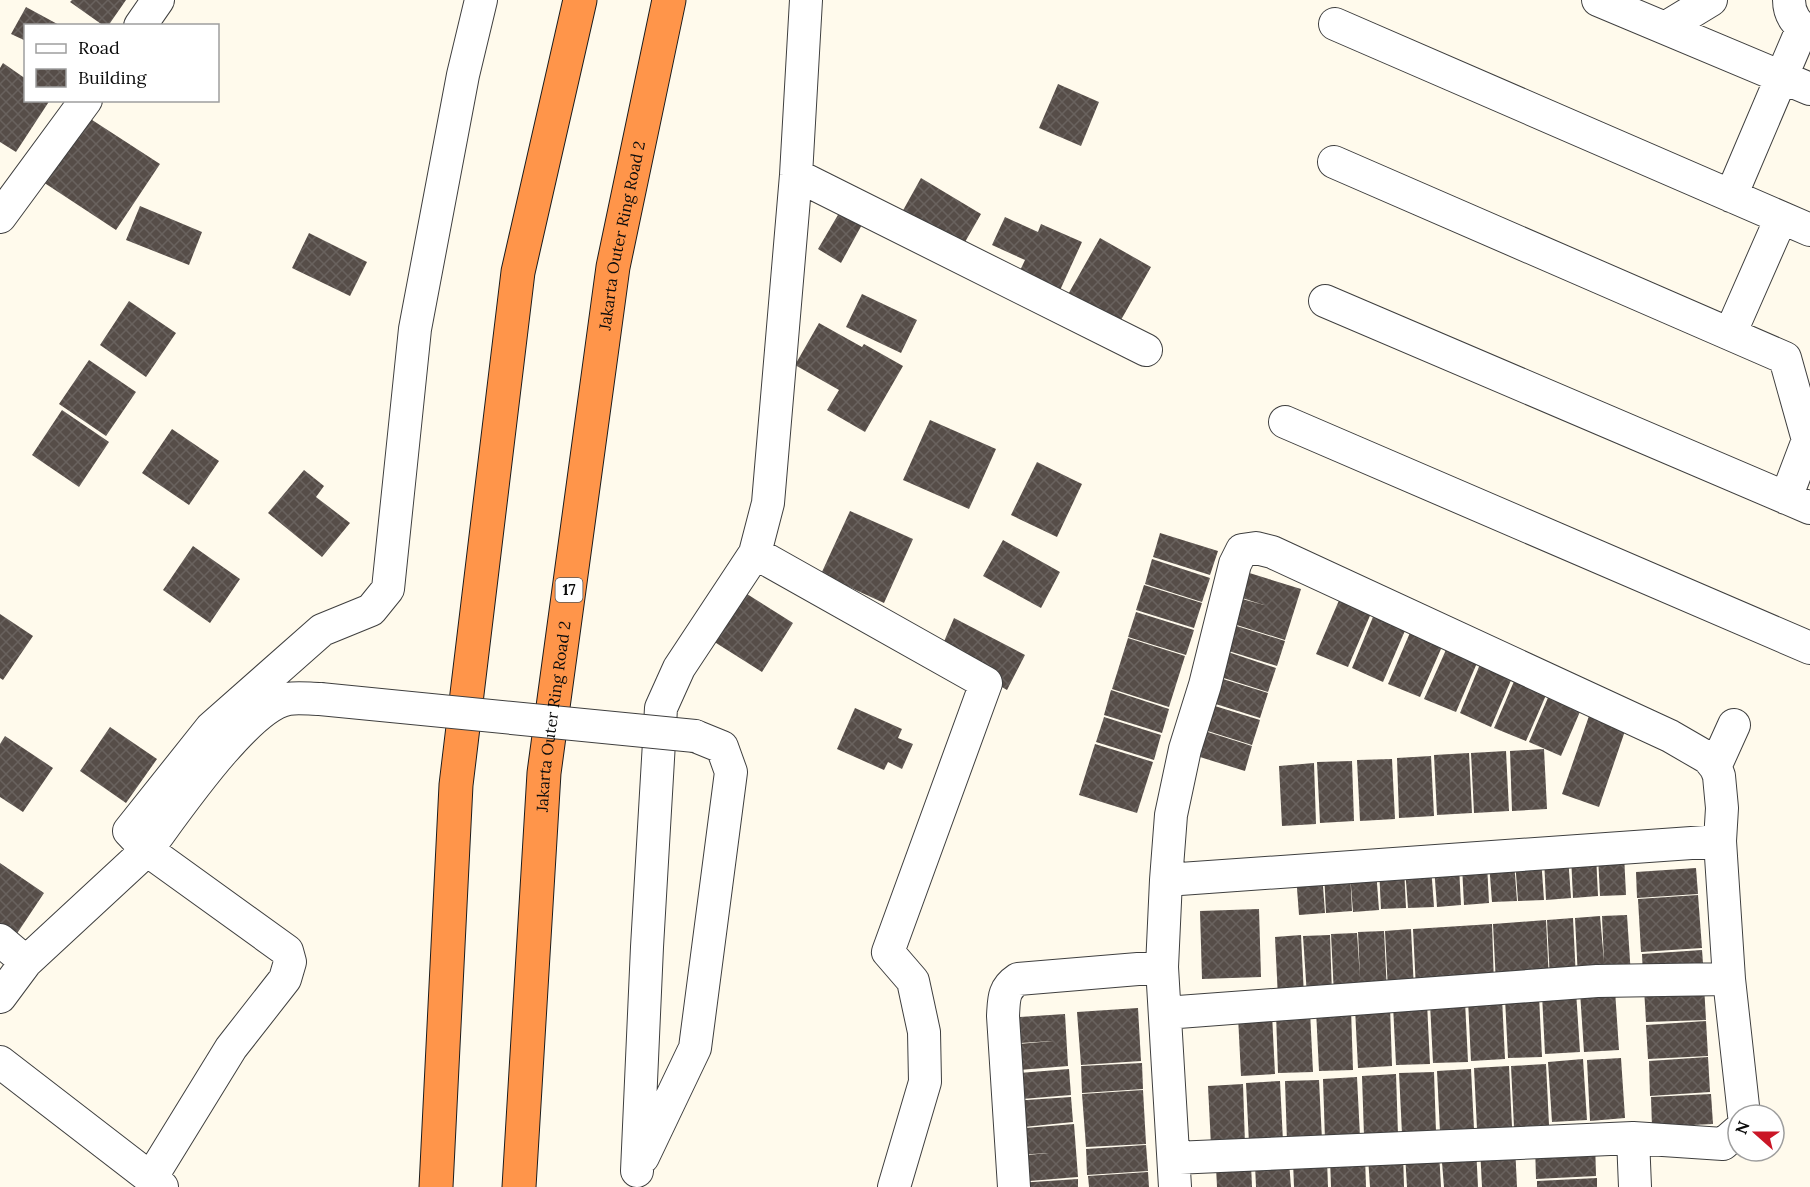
<svg xmlns="http://www.w3.org/2000/svg" width="1810" height="1187" viewBox="0 0 1810 1187" font-family="Lora,serif">
	<style>
		.building { fill: url(#building-cross-hatch) }
		.lines { fill: none; stroke-linecap: round; stroke-linejoin: round }
		.minor-casing { stroke: #3f3f3f; stroke-width: 34 }
		.motorway-casing { stroke: #1d1d1d; stroke-width: 35 }
		.minor { stroke: #fff; stroke-width: 32 }
		.motorway { stroke: #ff954a; stroke-width: 33 }
		.minor-bridge-casing { stroke: #3f3f3f; stroke-width: 34; stroke-linecap: butt }
		.minor-bridge { stroke: #fff; stroke-width: 32 }
		.labels { text-anchor: middle; stroke-width: 6; stroke-linejoin: round; paint-order: stroke }
		.shield { fill: #fff; stroke: #555; stroke-width: 1.5 }
		.shield-label { font-size: 15px; font-weight: bold; fill: #0c0c0c }
		.street-label { font-size: 16px; fill: #0c0c0c; stroke: #fff }
	</style>
	<defs>
		<pattern id="building-cross-hatch" width="8" height="8" patternUnits="userSpaceOnUse" patternTransform="scale(1.5)"><rect width="8" height="8" fill="#564d48"/><path d="M0 0l8 8M0 8l8-8" fill="none" stroke="#69625e"/></pattern>
	</defs>
	<rect width="100%" height="100%" fill="#fffaec"/>
	<path class="building" d="M72,0H126L108,26H104L70,2Z
		M26,7L61,26H26V41L11,34Z
		M3,63L26,79V100H50L16,152L0,142V68Z
		M1058,84L1099,102L1081,146L1039,128Z
		M86,116L160,164L116,230L43,182Z
		M921,178L981,214L961,249L901,214Z
		M140,206L202,232L189,265L126,240Z
		M842,208L864,221L841,263L818,249Z
		M1005,217L1038,232L1041,224L1082,242L1056,299L1015,281L1025,260L992,245Z
		M309,233L367,262L350,296L292,268Z
		M1100,238L1151,267L1117,327L1066,298Z
		M862,294L917,320L901,353L846,327Z
		M129,301L176,333L146,377L100,345Z
		M819,323L862,347L864,344L903,366L865,432L827,410L839,390L795,365Z
		M89,360L136,392L106,436L59,404Z
		M62,410L109,442L79,487L32,455Z
		M930,420L996,449L969,509L903,480Z
		M172,429L219,461L189,505L142,473Z
		M1037,462L1082,484L1057,537L1011,515Z
		M304,470L324,486L316,497L350,523L322,557L268,513Z
		M850,511L913,539L884,603L821,574Z
		M1160,533L1218,551L1210,575L1153,557Z
		M1003,540L1060,572L1041,608L983,576Z
		M193,546L240,579L210,623L163,590Z
		M1152,559L1210,578L1202,602L1145,584Z
		M1243,571L1301,589L1285,640L1227,622L1235,597L1264,605L1236,596Z
		M1144,585L1202,603L1194,628L1136,610Z
		M736,587L793,623L762,672L705,636Z
		M1340,598L1372,611L1348,667L1316,654Z
		M1136,612L1194,630L1186,655L1128,637Z
		M1375,612L1407,626L1383,682L1352,668Z
		M0,614L33,636L3,680L0,678Z
		M954,618L1025,655L1007,690L940,651Z
		M1227,623L1285,641L1277,666L1219,648Z
		M1412,628L1444,642L1420,697L1388,684Z
		M1128,638L1185,656L1169,707L1112,689Z
		M1449,643L1480,656L1456,712L1424,699Z
		M1219,649L1276,668L1268,692L1211,674Z
		M1483,657L1515,671L1491,727L1460,713Z
		M1518,672L1550,686L1526,741L1494,728Z
		M1210,675L1268,693L1260,718L1203,700Z
		M1553,686L1585,700L1561,756L1529,742Z
		M1111,690L1169,709L1162,733L1104,715Z
		M1202,702L1260,720L1252,745L1195,727Z
		M855,708L902,729L898,738L913,744L902,769L888,762L884,770L837,749Z
		M1589,716L1626,728L1599,807L1562,794Z
		M1104,717L1161,735L1154,760L1096,742Z
		M110,727L157,759L126,803L80,771Z
		M1195,728L1252,746L1245,771L1187,753Z
		M5,736L53,768L23,812L0,797V744Z
		M1095,744L1153,762L1137,813L1079,795Z
		M1544,749L1547,809L1512,811L1510,751Z
		M1506,751L1509,811L1474,813L1471,753Z
		M1469,753L1472,813L1437,815L1434,755Z
		M1431,756L1434,816L1399,818L1397,758Z
		M1392,759L1395,819L1360,821L1357,760Z
		M1352,761L1354,821L1320,823L1317,762Z
		M1314,763L1316,824L1282,826L1279,766Z
		M1624,854L1626,895L1600,896L1598,855Z
		M1596,855L1598,896L1573,898L1571,856Z
		M1568,857L1571,898L1546,900L1544,859Z
		M1541,858L1544,900L1518,901L1515,860Z
		M1514,861L1517,901L1492,902L1489,863Z
		M0,863L44,893L14,938L0,928Z
		M1487,864L1489,903L1464,905L1462,866Z
		M1431,866L1434,907L1408,908L1405,868Z
		M1459,866L1461,905L1437,907L1434,867Z
		M1404,868L1406,908L1381,909L1379,869Z
		M1696,868L1698,894L1637,898L1636,872Z
		M1376,870L1379,910L1353,912L1350,872Z
		M1350,871L1352,911L1326,913L1324,872Z
		M1322,873L1325,913L1299,915L1296,875Z
		M1698,895L1702,948L1641,952L1638,899Z
		M1259,909L1261,977L1202,979L1200,911Z
		M1627,915L1631,976L1578,978L1575,918L1600,916L1604,962L1602,916Z
		M1573,918L1576,979L1550,980L1547,920Z
		M1546,920L1549,981L1496,984L1493,924Z
		M1492,924L1494,985L1416,989L1413,929Z
		M1411,929L1414,990L1388,991L1385,931Z
		M1384,931L1387,992L1334,995L1331,934L1357,933L1360,978L1358,932Z
		M1301,935L1304,996L1278,998L1275,937Z
		M1330,935L1332,995L1307,996L1303,936Z
		M1702,950L1704,976L1643,979L1642,954Z
		M1704,985L1706,1020L1646,1022L1644,988Z
		M1615,990L1619,1050L1584,1052L1580,992Z
		M1576,991L1580,1052L1545,1054L1542,994Z
		M1539,996L1542,1057L1508,1058L1505,998Z
		M1502,998L1505,1059L1471,1061L1468,1000Z
		M1465,1001L1468,1062L1433,1063L1430,1003Z
		M1427,1003L1430,1064L1396,1065L1393,1005Z
		M1390,1006L1392,1066L1358,1068L1355,1008Z
		M1138,1008L1141,1061L1081,1065L1077,1012Z
		M1351,1009L1353,1070L1319,1071L1316,1010Z
		M1310,1011L1313,1072L1278,1073L1276,1013Z
		M1065,1014L1068,1066L1008,1071L1006,1045L1053,1041L1006,1044L1004,1018Z
		M1272,1014L1275,1074L1241,1076L1238,1016Z
		M1706,1021L1708,1056L1648,1059L1646,1025Z
		M1708,1057L1710,1092L1650,1096L1649,1061Z
		M1621,1058L1625,1118L1590,1121L1587,1060Z
		M1583,1059L1587,1120L1552,1122L1548,1062Z
		M1142,1063L1143,1089L1082,1093L1081,1066Z
		M1546,1064L1549,1125L1514,1127L1511,1066Z
		M1509,1066L1512,1127L1477,1129L1474,1068Z
		M1069,1069L1071,1095L1011,1100L1008,1074Z
		M1471,1069L1474,1129L1440,1132L1437,1071Z
		M1434,1072L1436,1132L1402,1134L1399,1073Z
		M1396,1074L1398,1135L1364,1136L1362,1076Z
		M1357,1077L1360,1137L1325,1140L1323,1079Z
		M1319,1080L1322,1140L1287,1142L1285,1081Z
		M1280,1081L1283,1142L1249,1143L1246,1083Z
		M1243,1084L1245,1144L1211,1146L1208,1086Z
		M1143,1090L1146,1144L1086,1147L1082,1094Z
		M1711,1094L1713,1124L1652,1127L1651,1097Z
		M1071,1097L1073,1122L1013,1128L1011,1101Z
		M1074,1124L1078,1177L1017,1182L1016,1156L1049,1153L1016,1155L1014,1129Z
		M1595,1141L1596,1176L1536,1179L1535,1145Z
		M1146,1145L1148,1171L1087,1175L1086,1149Z
		M1515,1146L1517,1187H1482L1480,1148Z
		M1476,1147L1478,1187H1444L1441,1150Z
		M1439,1152L1441,1187H1407L1405,1154Z
		M1403,1154L1404,1187H1370L1368,1157Z
		M1365,1157L1366,1187H1331L1330,1159Z
		M1327,1160L1328,1187H1294L1293,1161Z
		M1289,1162L1291,1187H1256L1255,1164Z
		M1251,1165L1252,1187H1217L1216,1167Z
		M1148,1172L1149,1187H1089L1088,1176Z
		M1597,1178V1187H1537V1181Z
		M1078,1179V1187H1018V1183Z"/>
	<g class="lines">
		<defs>
			<path id="minor" d="M1598,0L1810,89
				M1789,0C1789,14 1797,27 1810,31
				M1335,24L1810,230
				M140,26L158,0
				M1665,28L1711,0
				M1334,162L1785,358L1808,440L1786,498
				M796,175L1146,350
				M1731,196L1802,29
				M0,217L86,100
				M1325,301L1810,508
				M1730,334L1781,218
				M1285,422L1810,648
				M755,553L986,683L888,952L913,981L924,1032L925,1082L894,1187
				M1715,767L1734,725
				M1166,880L1171,815L1185,749L1205,685L1235,564L1242,550L1256,548L1272,552L1670,736L1708,758L1716,768L1719,776L1722,808L1720,841L1729,979L1744,1115
				M0,940L26,962
				M0,997L26,962L147,850L129,831L211,728L322,630L371,610L388,589L415,329L463,75L481,0
				M1165,1013L1597,981L1729,979
				M0,1062L162,1187
				M1633,1138L1635,1187
				M643,1157L695,1048L731,772L722,747L695,736
				M1174,1158L1633,1138L1723,1144L1738,1131
				M637,1171L647,947L661,708L679,668L755,553L768,503L796,175L806,0
				M151,1178L231,1048L285,979L290,962L287,951L147,850C174,814 246,707 288,699C298,697 310,699 320,699
				M1014,1187L1003,1016C1004,999 1003,989 1018,979L1162,967
				M1175,1187L1162,967L1166,880L1720,841"/>
			<g id="motorway">
				<path d="M436,1187L456,785L518,272L580,0"/>
				<path id="s1" d="M519,1187L544,773L613,267L669,0"/>
			</g>
		</defs>
		<use href="#minor" class="minor-casing"/>
		<use href="#motorway" class="motorway-casing"/>
		<use href="#minor" class="minor"/>
		<use href="#motorway" class="motorway"/>
		<defs>
			<path id="minor-bridge" d="M320,699L695,736"/>
		</defs>
		<use href="#minor-bridge" class="minor-bridge-casing"/>
		<use href="#minor-bridge" class="minor-bridge"/>
	</g>
	<g class="labels">
		<rect class="shield" x="555.5" y="578" width="27" height="24" rx="4.5"/>
		<g class="shield-label">
			<text x="569" y="595">17</text>
		</g>
		<g class="street-label">
			<text dy="6" stroke="none"><textPath href="#s1" startOffset="958">Jakarta Outer Ring Road 2</textPath></text>
			<text dy="6" stroke="none"><textPath href="#s1" startOffset="472">Jakarta Outer Ring Road 2</textPath></text>
		</g>
	</g>
	<rect x="24" y="24" width="195" height="78" fill="#ffffff" stroke="#9e9e9e" stroke-width="1.5"/>
	<rect x="36" y="44" width="30" height="9" fill="#ffffff" stroke="#9e9e9e" stroke-width="1.5"/>
	<text x="78" y="54" font-size="18" fill="#0c0c0c">Road</text>
	<rect x="36" y="69" width="30" height="18" fill="url(#building-cross-hatch)" stroke="#9e9e9e" stroke-width="1.5"/>
	<text x="78" y="84" font-size="18" fill="#0c0c0c">Building</text>
	<g transform="translate(1756 1133) rotate(291)"><circle r="28" fill="#ffffff" stroke="#9e9e9e" stroke-width="1.5"/>
	<path d="M0-4.5L10 22L0 15L-10 22Z" fill="#ca1626"/>
	<text y="-9" font-size="16" font-weight="bold" text-anchor="middle" fill="#0c0c0c">N</text>
	</g>
</svg>
